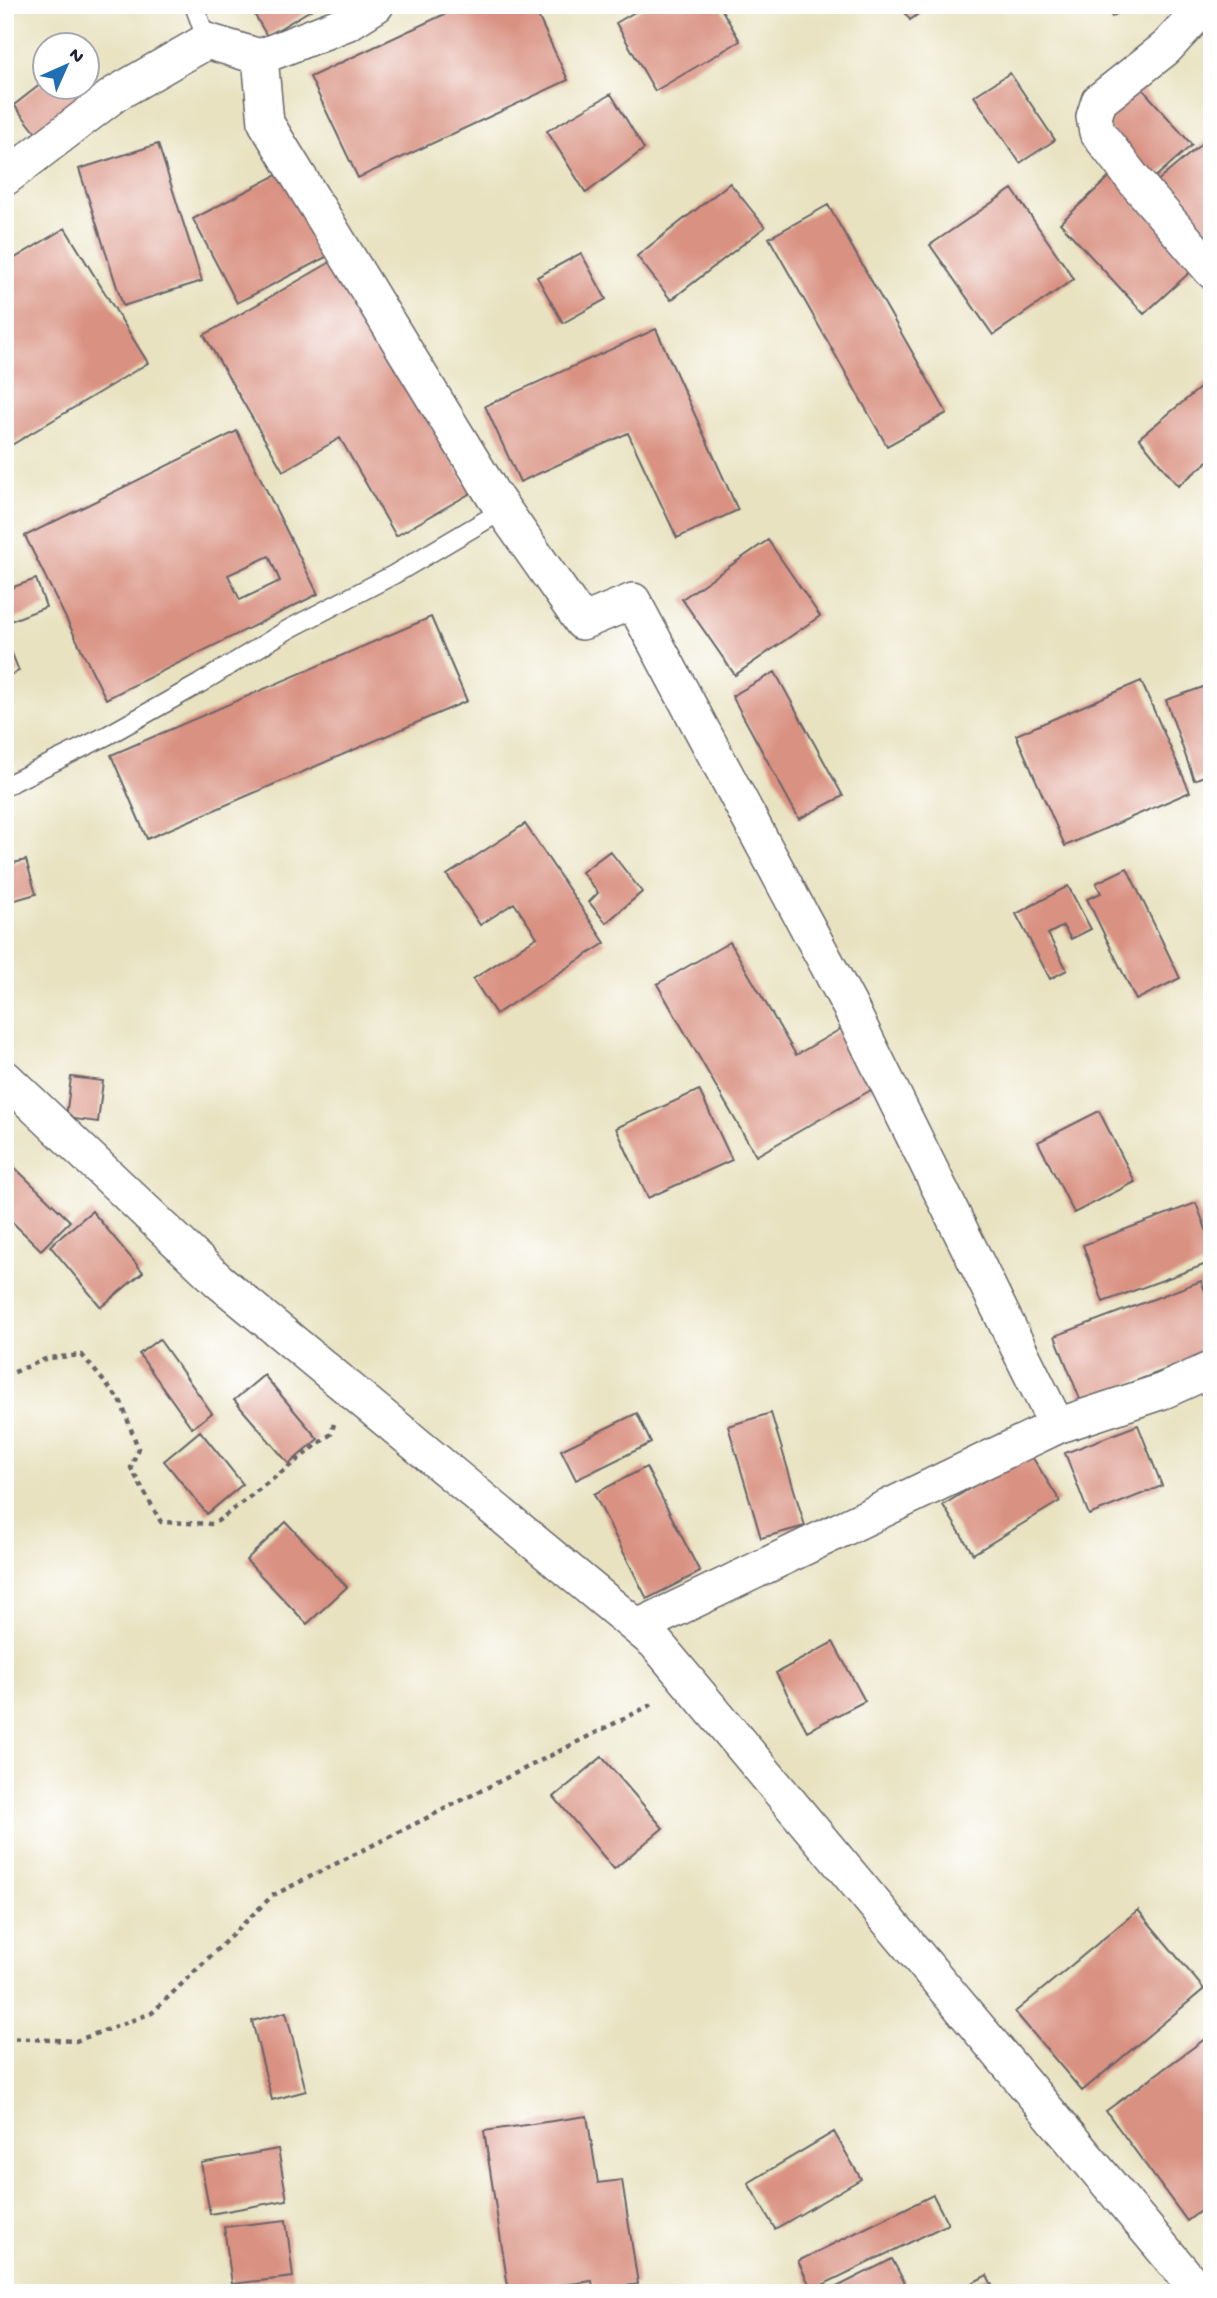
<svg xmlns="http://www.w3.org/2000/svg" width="1217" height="2298" viewBox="0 0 1217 2298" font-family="'Gochi Hand',sans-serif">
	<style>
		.building { fill: #d99181; fill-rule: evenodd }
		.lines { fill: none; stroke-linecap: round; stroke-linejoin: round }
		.lane-casing { stroke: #67656a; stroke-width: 21 }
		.street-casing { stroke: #67656a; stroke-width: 38 }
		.path { stroke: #67656a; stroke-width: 4.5; stroke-dasharray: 5 5; stroke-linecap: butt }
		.lane { stroke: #fff; stroke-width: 18 }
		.street { stroke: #fff; stroke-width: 35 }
	</style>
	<rect width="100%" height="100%" fill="#fff"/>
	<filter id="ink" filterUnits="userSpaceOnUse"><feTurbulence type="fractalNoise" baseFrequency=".0143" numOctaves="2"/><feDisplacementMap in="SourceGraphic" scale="14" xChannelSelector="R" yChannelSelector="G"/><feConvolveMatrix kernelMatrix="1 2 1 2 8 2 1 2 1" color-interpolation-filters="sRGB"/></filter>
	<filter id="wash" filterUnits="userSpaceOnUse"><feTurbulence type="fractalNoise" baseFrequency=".00686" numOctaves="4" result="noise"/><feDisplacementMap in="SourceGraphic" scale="28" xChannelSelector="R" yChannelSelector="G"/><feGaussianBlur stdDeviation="1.57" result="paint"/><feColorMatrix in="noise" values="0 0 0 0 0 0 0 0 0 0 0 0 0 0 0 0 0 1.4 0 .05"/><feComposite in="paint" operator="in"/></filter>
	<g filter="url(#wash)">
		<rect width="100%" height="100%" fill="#e8e2c0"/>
		<g id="blocks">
			<path class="building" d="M249,5H319L267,36Z
				M464,5H533L568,80L358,178L310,77Z
				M647,5H719L740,41L655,91L616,23Z
				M900,5H931L910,20Z
				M1104,5H1131L1112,17Z
				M1010,73L1055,140L1020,163L974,96Z
				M46,80V88H89L91,90L36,133L14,105Z
				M1139,85L1192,145L1153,179L1101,119Z
				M611,94L644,149L586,193L547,131Z
				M1212,135V249L1155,183Z
				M158,144L202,281L123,306L79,169Z
				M286,170L330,255L237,303L193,219Z
				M1116,171L1200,263L1144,314L1060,223Z
				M730,183L765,227L671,300L637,256Z
				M1012,189L1074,279L993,335L930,245Z
				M828,205L947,413L887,446L769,238Z
				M65,228L148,363L5,449V264Z
				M581,253L606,299L563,323L537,277Z
				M336,259L471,493L396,536L340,438L283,471L204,335Z
				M656,329L738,510L677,538L628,433L520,482L485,406Z
				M1212,378V458L1178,486L1139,438Z
				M237,431L318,594L106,699L25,536ZM269,556L280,581L240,600L228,575Z
				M768,540L820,616L735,675L682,599Z
				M36,579L46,607L5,623V590Z
				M431,617L467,701L147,839L111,755Z
				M5,636L19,671L5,677Z
				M775,672L843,796L799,819L732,696Z
				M1141,681L1190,792L1065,846L1016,735Z
				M1212,684V773L1194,780L1166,700Z
				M525,824L605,943L496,1014L473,979L537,937L514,903L480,925L447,875Z
				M610,851L642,892L606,923L589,902L598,893L582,872Z
				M26,860L36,894L5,903V865Z
				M1127,868L1180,978L1136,1000L1087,899L1101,893L1096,883Z
				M1068,886L1091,929L1071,939L1063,926L1048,934L1067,970L1050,979L1016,914Z
				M730,942L796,1055L844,1027L878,1086L756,1156L657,984Z
				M71,1077L103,1081L98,1122L66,1118Z
				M699,1090L732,1160L648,1198L616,1128Z
				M1099,1111L1135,1182L1074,1213L1038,1142Z
				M8,1161L70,1221L41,1250L5,1215V1164Z
				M1196,1203L1212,1245V1262L1103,1302L1083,1245Z
				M92,1211L143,1272L101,1307L50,1246Z
				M1201,1281L1212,1308V1352L1081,1402L1055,1336Z
				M159,1339L212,1413L192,1428L139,1354Z
				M264,1375L318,1439L289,1464L234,1400Z
				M637,1413L651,1443L576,1480L561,1450Z
				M771,1413L805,1526L761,1538L728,1426Z
				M1138,1425L1162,1486L1089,1515L1065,1453Z
				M200,1431L243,1484L207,1514L164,1461Z
				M1029,1452L1060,1501L973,1554L943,1505Z
				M646,1467L700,1572L647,1599L594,1494Z
				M286,1522L347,1587L307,1624L246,1560Z
				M833,1642L865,1701L807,1731L776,1673Z
				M602,1757L663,1828L614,1869L554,1797Z
				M1138,1910L1204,1989L1082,2091L1015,2012Z
				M286,2012L306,2091L272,2100L252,2021Z
				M1205,2039L1212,2048V2202L1187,2221L1106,2111Z
				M587,2116L598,2183L622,2180L638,2284L594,2291L592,2281L509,2293L484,2131Z
				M834,2132L861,2179L775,2229L748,2183Z
				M278,2149L287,2200L210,2214L201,2163Z
				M933,2195L948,2224L812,2290L798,2261Z
				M286,2220L293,2277L232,2284L224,2227Z
				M892,2259L910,2293H825Z
				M987,2275L996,2293H953Z"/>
		</g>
	</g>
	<g filter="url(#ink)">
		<use href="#blocks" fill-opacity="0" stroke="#67656a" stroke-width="2"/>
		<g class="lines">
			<defs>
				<path id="lane" d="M194,5L207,41
					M5,786L108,735L199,684L289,629L393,575L503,510"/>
				<path id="street" d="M376,5L349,22L260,57L266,123L493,495L582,622L633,601L849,1005L1057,1426L638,1627
					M1201,10L1166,48L1099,101L1094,117L1097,132L1134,180L1212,271
					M5,178L115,94L207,41L260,57
					M5,1078L219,1281L655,1642L1200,2293
					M1057,1426L1163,1391L1212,1369"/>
			</defs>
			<use href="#lane" class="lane-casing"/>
			<use href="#street" class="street-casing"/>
			<path class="path" d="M5,1376L48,1358L82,1355L121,1402L138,1448L131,1468L161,1522L214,1524L331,1434L334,1424
				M5,2038L76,2041L152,2013L272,1896L655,1703"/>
			<use href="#lane" class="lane"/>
			<use href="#street" class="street"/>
		</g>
	</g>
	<rect width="1217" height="2298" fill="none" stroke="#fff" stroke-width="28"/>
	<g transform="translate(66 66) rotate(45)"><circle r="33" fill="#ffffff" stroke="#a7a7b1" stroke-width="2"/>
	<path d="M0-5L12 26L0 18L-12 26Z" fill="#1f6fb2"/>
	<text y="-10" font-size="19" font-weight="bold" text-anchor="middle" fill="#22223b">N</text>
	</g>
</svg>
